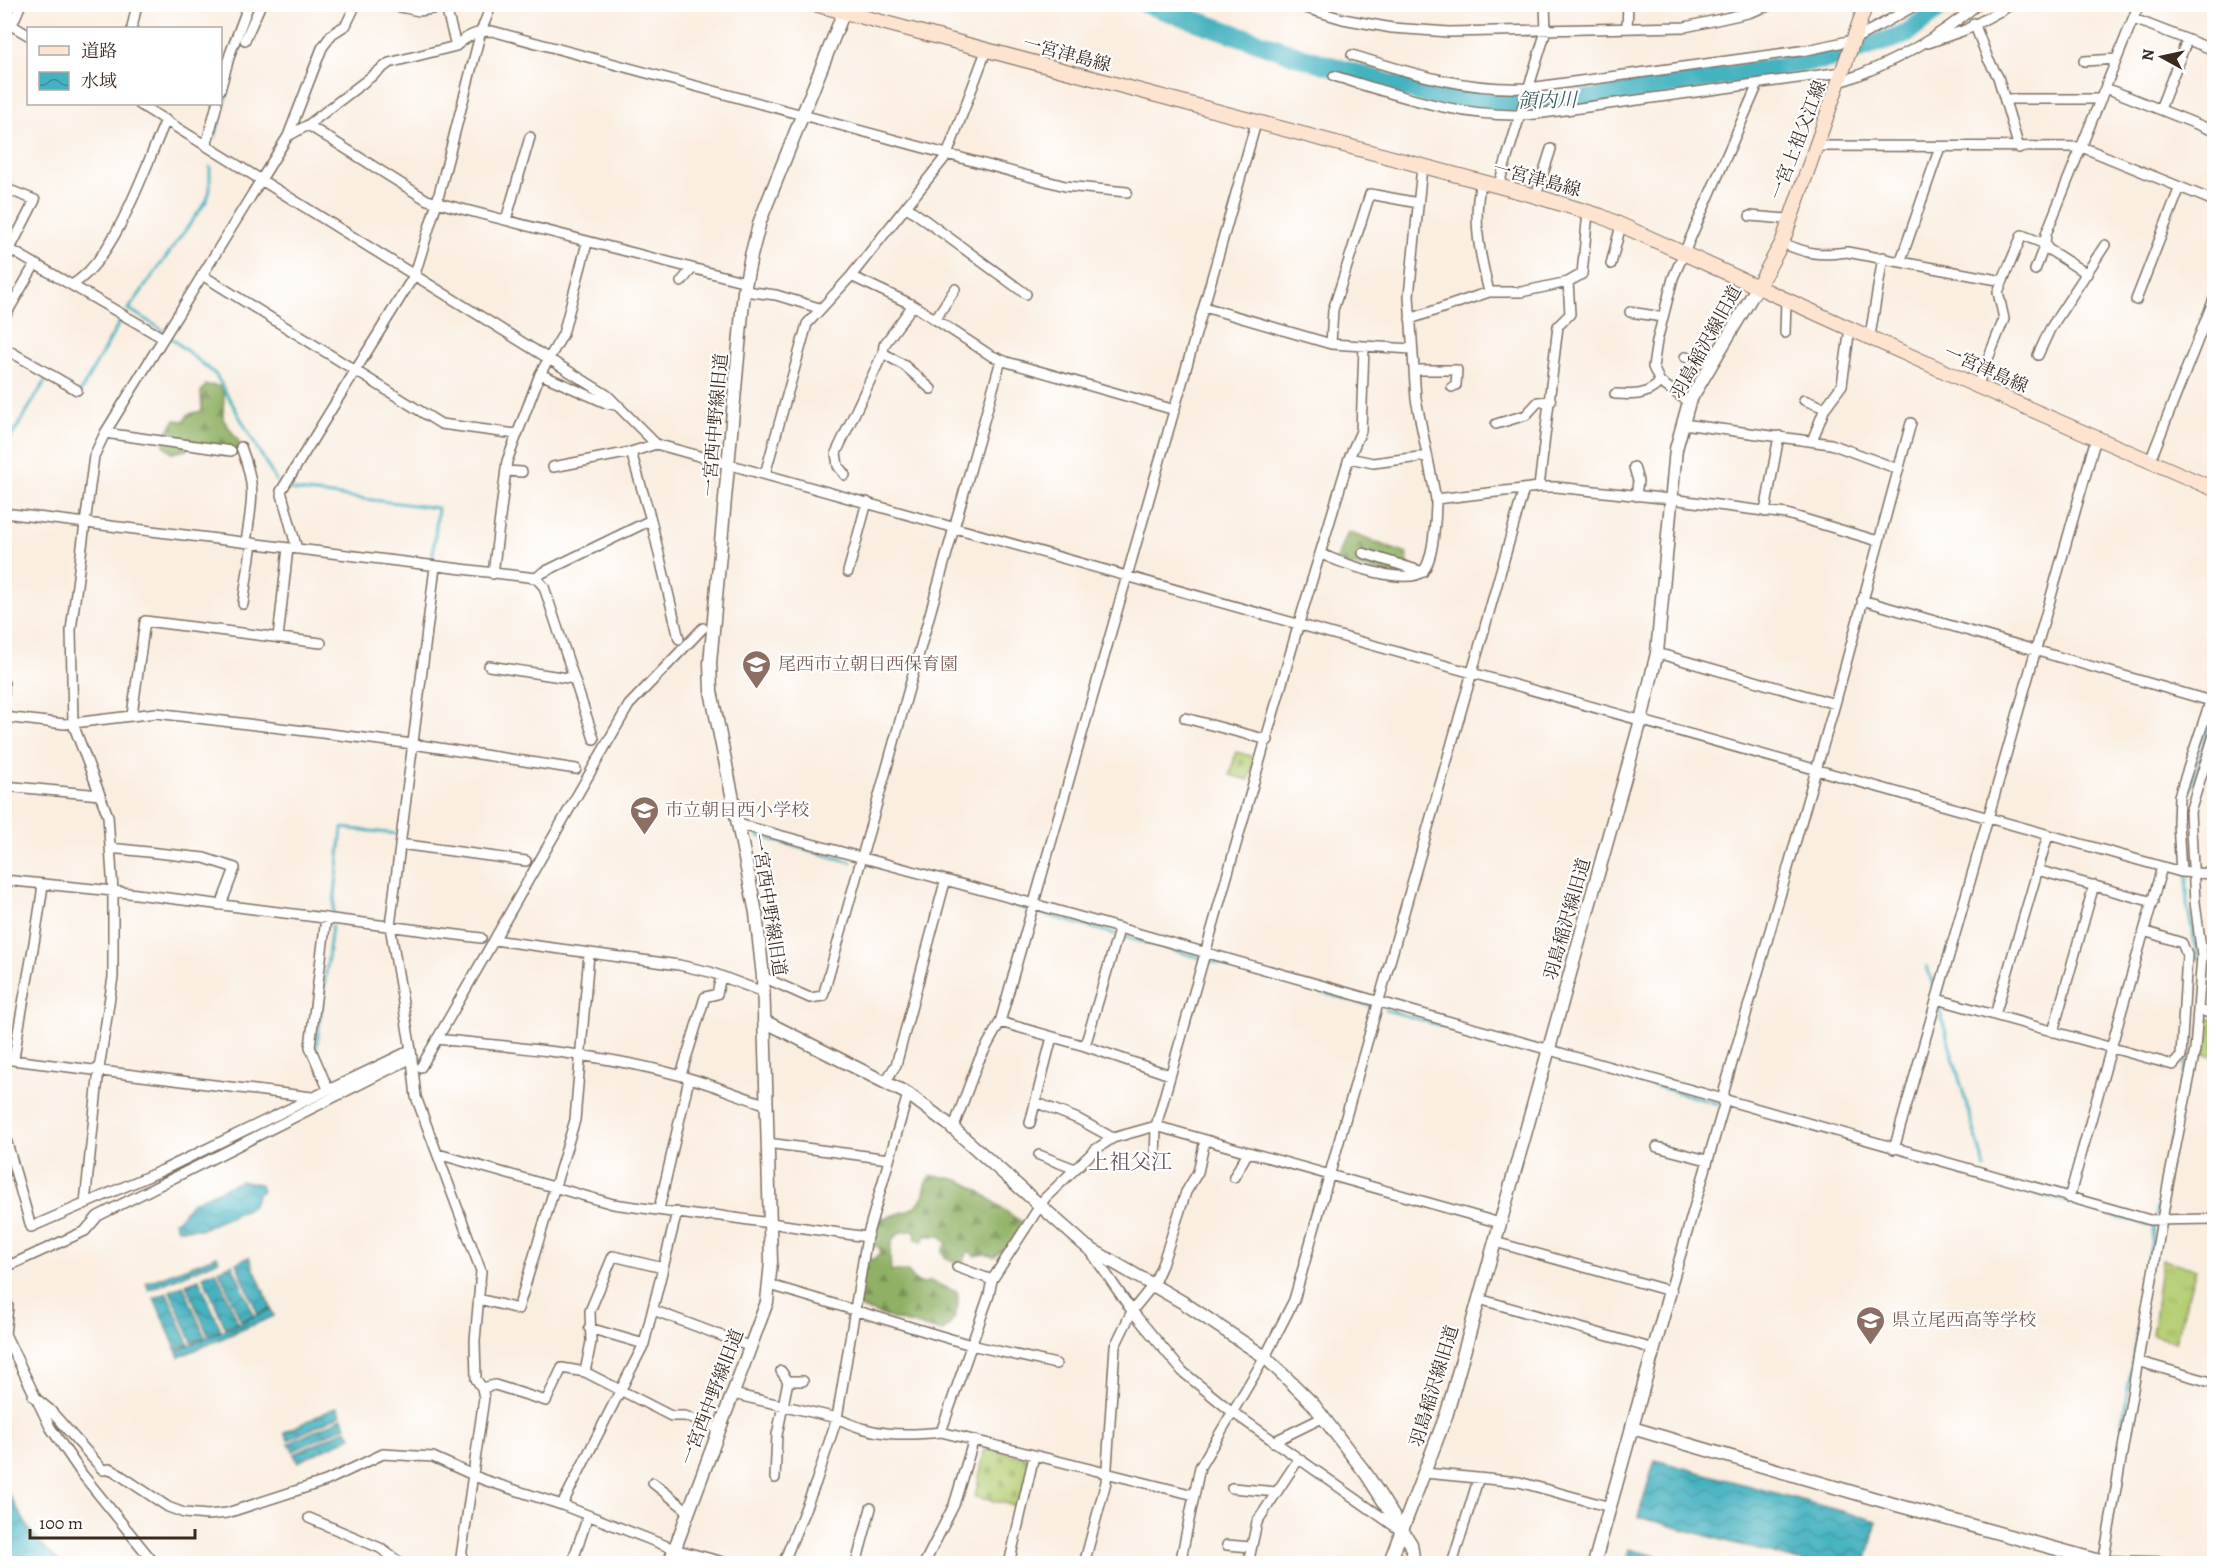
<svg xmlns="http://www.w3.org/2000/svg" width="2219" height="1568" viewBox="0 0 2219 1568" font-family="Alegreya,'Noto Serif JP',serif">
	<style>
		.grass { fill: url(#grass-tufts); stroke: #787c48; stroke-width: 1.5 }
		.forest { fill: url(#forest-firs); stroke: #666e42; stroke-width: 1.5 }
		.cemetery { fill: url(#cemetery-stones); stroke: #787c48; stroke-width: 1.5 }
		.water { fill: url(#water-waves); stroke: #406e6f; stroke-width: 1.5 }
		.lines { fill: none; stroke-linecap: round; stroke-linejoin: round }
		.stream { stroke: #44b2c0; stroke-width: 3 }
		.river { stroke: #44b2c0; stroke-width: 20 }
		.minor-casing { stroke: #7e6f62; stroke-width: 12 }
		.tertiary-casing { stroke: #7e6f62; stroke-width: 15 }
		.secondary-casing { stroke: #7e6f62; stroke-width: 16 }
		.minor { stroke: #fff; stroke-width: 9 }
		.tertiary { stroke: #fff; stroke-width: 12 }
		.secondary { stroke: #fde4d1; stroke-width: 14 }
		.labels { text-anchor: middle; stroke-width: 4.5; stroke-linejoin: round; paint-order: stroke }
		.street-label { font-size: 18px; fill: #3b2a1e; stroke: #fff }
		.education-label { font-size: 18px; fill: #785e54; stroke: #fff; text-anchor: start }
		.water-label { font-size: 20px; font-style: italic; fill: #3f605f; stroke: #fff }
		.quarter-label { font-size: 21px; fill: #66545e; stroke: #fff }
	</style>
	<defs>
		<pattern id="grass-tufts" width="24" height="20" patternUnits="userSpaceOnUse" patternTransform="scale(1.5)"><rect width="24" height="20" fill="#b5ce73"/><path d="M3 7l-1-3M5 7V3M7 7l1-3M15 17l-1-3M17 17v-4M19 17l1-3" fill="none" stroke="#9db163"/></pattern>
		<pattern id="forest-firs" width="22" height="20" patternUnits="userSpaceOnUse" patternTransform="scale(1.5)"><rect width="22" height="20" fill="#90b165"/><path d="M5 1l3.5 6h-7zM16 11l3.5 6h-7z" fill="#779053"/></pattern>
		<pattern id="cemetery-stones" width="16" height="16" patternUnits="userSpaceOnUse" patternTransform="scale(1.5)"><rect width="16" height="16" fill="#b5ce73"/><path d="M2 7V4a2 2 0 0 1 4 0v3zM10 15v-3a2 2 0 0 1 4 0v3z" fill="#9db163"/></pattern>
		<pattern id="water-waves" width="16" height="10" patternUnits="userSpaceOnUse" patternTransform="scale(1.5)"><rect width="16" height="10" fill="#44b2c0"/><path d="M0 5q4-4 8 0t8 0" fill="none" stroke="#3a919b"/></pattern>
	</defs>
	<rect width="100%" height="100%" fill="#fff"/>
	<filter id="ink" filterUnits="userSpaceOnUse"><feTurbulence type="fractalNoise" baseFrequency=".0167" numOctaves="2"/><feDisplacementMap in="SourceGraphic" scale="12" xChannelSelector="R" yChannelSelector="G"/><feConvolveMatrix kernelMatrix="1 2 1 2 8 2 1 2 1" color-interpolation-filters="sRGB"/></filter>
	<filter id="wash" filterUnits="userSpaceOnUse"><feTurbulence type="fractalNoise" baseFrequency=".008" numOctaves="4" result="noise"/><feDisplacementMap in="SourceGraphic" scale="24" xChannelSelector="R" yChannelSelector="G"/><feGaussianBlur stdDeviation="1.35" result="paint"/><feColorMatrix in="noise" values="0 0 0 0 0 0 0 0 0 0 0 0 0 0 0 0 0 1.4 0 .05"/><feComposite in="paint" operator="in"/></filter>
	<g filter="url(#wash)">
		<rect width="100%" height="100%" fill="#faeee0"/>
		<path class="grass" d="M2204,1017L2214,1020V1057L2199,1053Z
			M2162,1260L2196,1269L2175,1342L2152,1335Z"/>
		<path class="forest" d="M206,385L220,386L224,394L223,419L240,443L236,454L223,453L195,442L186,450L172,453L164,445V435L175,420L184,421L189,414L202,411L201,392Z
			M1348,532L1407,554L1408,567L1394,575L1336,562Z
			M931,1176C973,1175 989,1203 1022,1222C1019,1240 1006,1246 994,1257L984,1254L976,1256L968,1251L963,1263L946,1259L942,1251L947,1244L940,1236H925L922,1242L916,1240L915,1231C887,1229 889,1250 891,1271H908L914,1280L923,1284L930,1281L957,1292C960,1308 955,1322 942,1332L893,1319L861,1308L856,1301L863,1260L874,1259L881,1253L879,1247L872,1245L868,1239L873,1220C886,1217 914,1213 922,1199C926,1191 923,1186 931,1176Z"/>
		<path class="cemetery" d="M1236,752L1255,757L1249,780L1230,775Z
			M985,1448L1033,1459L1017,1506L975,1497Z"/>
		<path class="water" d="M240,1181L260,1184L263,1191L258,1194L252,1207L202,1229H177L174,1221L180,1218L191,1203Z
			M217,1256L219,1260L149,1290L146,1283Z
			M249,1257L271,1308L258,1314L236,1263Z
			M232,1264L254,1315L241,1321L219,1270Z
			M216,1271L238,1322L225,1327L203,1276Z
			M199,1279L221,1330L208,1335L186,1284Z
			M183,1285L205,1337L192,1342L170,1291Z
			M167,1293L189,1344L176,1349L154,1298Z
			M271,1309L274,1316L179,1357L177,1351Z
			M337,1407L341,1415L288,1440L284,1432Z
			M342,1418L346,1426L293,1451L289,1443Z
			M347,1429L351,1437L298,1462L294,1454Z
			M1655,1460L1877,1521L1866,1563H1806L1638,1517Z
			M5,1488L32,1534L60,1563H5Z
			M1629,1549L1683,1563H1625Z"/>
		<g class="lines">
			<path class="stream" d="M251,15L256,4
				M215,137L242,38
				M129,309L164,331
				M128,310L207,200L210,190V167
				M170,337L216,375L276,481
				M74,393L78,396L122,318
				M4,449L47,378
				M291,490L438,508L432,563
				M758,836L851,862
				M2187,868L2183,813L2214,709
				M2187,873V904L2198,959
				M962,891L1029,910
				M1039,913L1115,934
				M333,914L342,828L398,834
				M1121,936L1202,958
				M1210,961L1371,1006
				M1927,966L1935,993
				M1938,1005L1985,1168
				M1386,1010L1536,1053
				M316,1052L332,926
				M1564,1060L1719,1104
				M1902,1156L1945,1169
				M1962,1173L2154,1227
				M2156,1215L2191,1039L2195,983
				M2122,1427L2154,1225
				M688,1561L698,1564"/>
			<path class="river" d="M1147,4L1301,57L1435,97L1503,103H1563L1831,58L1906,34L1944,4"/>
		</g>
	</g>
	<g filter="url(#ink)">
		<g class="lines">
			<defs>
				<path id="minor" d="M386,4L419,11L445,7
					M445,4L456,46
					M1292,4L1343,19L1392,28L1449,32L1685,27L1748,13L1774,4
					M2134,19L2214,50
					M4,21L28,35
					M1974,23L1988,59L1998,77L2019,148
					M12,25L21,4
					M132,28L137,4
					M1627,28L1628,4
					M245,40L261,4
					M1928,43L1965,30L2013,4
					M1352,55C1410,73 1466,91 1529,88L1807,50L1853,40L1918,4
					M2084,61L2117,59
					M1334,76C1400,96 1466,120 1536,114L1842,72
					M1840,82C1889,65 1938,38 1978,4
					M2106,88L2214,131
					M220,90L230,54L249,4
					M2006,99H2101
					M139,104L607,395L656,444L2181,872L2214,874
					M2160,109L2187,40
					M308,125L389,63L456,46C467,36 477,31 492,31L1065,186L1127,192
					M288,136L322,48L332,34L346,25L356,4
					M206,146L217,104
					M1816,146L2082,147L2214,201
					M1481,182C1472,220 1480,255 1489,292
					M1498,187L1546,31L1545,4
					M4,188L35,200L10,249
					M1536,196L1551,149
					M907,207L1026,294
					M1750,216L1788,219
					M506,220L530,137
					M1782,243C1808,254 1819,256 1847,252L2003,281
					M4,246L163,338
					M1901,260L1940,147
					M1611,264L1621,225
					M2035,270L2045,244L2048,249L2087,274
					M202,275L441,424L516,434
					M851,276L913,305L990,355L1007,362L1175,410
					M681,282L691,270
					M72,285C116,258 144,169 166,120
					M744,291L776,295L819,308
					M2136,300L2180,187
					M913,305L884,345L883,353L905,366L931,389
					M1204,307L1331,344L1412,349
					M1630,312L1662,317
					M4,318L35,264
					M936,318L955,289
					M1410,319L1489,292H1521L1568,282L1582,274L1588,212
					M1785,333L1786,300
					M1870,336L1883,257
					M1331,344L1333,310L1370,194L1418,203
					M4,348L77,390
					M2038,355L2050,329L2105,245
					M1685,357L1713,361
					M1414,370H1457L1456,385L1452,387
					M540,374L606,403L619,406
					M1977,386L2004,319L1998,292L2022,235L2045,244L2046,234L2139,4
					M1615,394C1634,395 1647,396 1660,382
					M1804,400L1825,408
					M1689,402L1660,382L1653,367L1657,341L1673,278L1758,84
					M1496,424L1526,415L1538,402L1551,401
					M1683,424L1831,444L1898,469
					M105,433L231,451
					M1812,441L1825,408L1842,385L1850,328
					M241,447C257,489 252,500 246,542
					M631,452L651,520L679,639
					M1349,458L1373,463L1427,456
					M2150,461L2214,299
					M553,467L631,452L656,444
					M1634,467L1638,481L1636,496
					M506,471L522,472
					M765,474L807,324L851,276L947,155L986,51
					M845,475L838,466L836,453L883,353
					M1539,487L1558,326L1570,314L1568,282
					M1436,499L1539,487H1556L1671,499L1787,514L1878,541
					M1765,512L1779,436
					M4,513L536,578L544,587L594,739
					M297,549L281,491L415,274L437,202L481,31L492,4
					M1363,553L1423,572
					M1322,554C1339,563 1409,587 1423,571C1434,560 1436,514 1436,499L1416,399L1409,296L1422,167
					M435,567L390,926L411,1050L416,1097L481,1271L475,1341L476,1379L482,1388L484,1398L460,1564
					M848,572L867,502
					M493,574L507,461L540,374L563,334L587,243
					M536,578L542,573L651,520
					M1862,600L2214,702
					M243,604L252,543
					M278,638L288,548
					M1657,653L1835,704
					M489,666L574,679
					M4,683V693
					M132,715L145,621L321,643
					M4,717L65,724L156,713L413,744L576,769
					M1185,718L1268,740
					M4,786L100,795
					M738,824L1034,904L2150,1220L2214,1219
					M400,844L526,861
					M110,848L204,858L235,868L221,905
					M2037,870L2153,902
					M2181,872L2178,823L2179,796L2214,690
					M4,880L113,891L481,938
					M326,918L310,1047L328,1089
					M494,940L679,965L710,972L763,992
					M763,977L810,998L823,996L1001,360
					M1937,999L2173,1065L2181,1056L2187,955L2182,943L2144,931
					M2198,1010L2214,1014
					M1995,1015L2048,835
					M1000,1022L1085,1046L1170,1075
					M2053,1032L2094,885
					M437,1039C518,1048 599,1053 678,1075C707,1082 736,1095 765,1104
					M1085,1046L1119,930
					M4,1059L312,1097
					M14,1059C22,1000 36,943 43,884
					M421,1067L629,705L703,628
					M681,1075L705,997L717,994L721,976
					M885,1082L896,1065L945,882
					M1035,1102L1078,1119L1113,1138
					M1030,1123L1052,1037
					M953,1129L978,1062L1000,1022L1256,123
					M4,1132L31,1227L163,1170L411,1050
					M767,1143L889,1159
					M1657,1147L1707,1160
					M1894,1149L2096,438
					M438,1154L613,1204L701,1216L714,1215L867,1237
					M1039,1155L1075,1169
					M1155,1162L1156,1126L1299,623L1349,458L1361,431L1364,347
					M1234,1177L1248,1152
					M2069,1198L2162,867
					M85,1203L99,1069L113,977V891L108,816L73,724L71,630L94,456L105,433L288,136L308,125L427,200L746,282
					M659,1209L689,1079
					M1495,1242L1670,1291L1724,1105V1091L1835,704L1911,423
					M1089,1249L1132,1311L1183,1372L1231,1411L1400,1530
					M957,1267L992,1280
					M4,1268L85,1231L98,1216L412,1058
					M770,1285L971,1345L1056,1364
					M4,1298L8,1306L5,1334
					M479,1299L518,1309L575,1120L589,954
					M1479,1299L1654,1349
					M653,1310L751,1347
					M589,1328L644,1344
					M4,1332L50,1427L82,1474L155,1564
					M2140,1362L2214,1383
					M781,1371L788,1381H803
					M585,1372L591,1342L590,1311L613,1256L663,1268
					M482,1388L495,1385L546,1401L562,1368L585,1372L671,1416H685L719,1429
					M733,1394L837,1418C871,1436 904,1436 941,1432L1194,1495
					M33,1396L50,1410L103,1470L111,1469L168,1507L184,1513L208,1515L227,1513L326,1481L383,1454L433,1457L484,1480L562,1505L674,1549L731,1564
					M941,1432L989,1295L992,1280L1045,1198L1096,1149L1113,1138L1156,1126L1500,1223
					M1273,1442L1324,1417
					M1425,1473L1519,1482L1610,1507
					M775,1478L777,1435L788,1381
					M653,1483L688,1511
					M1232,1488L1277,1492
					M562,1505L644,1344L677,1212
					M309,1518L380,1548L402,1564
					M1227,1545L1251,1547
					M575,1554L588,1516
					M783,1564L816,1482L837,1418L867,1237L908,1094
					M856,1564L871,1508
					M924,1564L954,1505L973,1442
					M1009,1564L1034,1456
					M1084,1564L1106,1482L1115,1346L1132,1311L1153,1285L1162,1265L1186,1192L1198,1172L1205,1140
					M1180,1564L1200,1467L1265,1357L1294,1300L1524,489
					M1248,1564L1257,1522L1298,1460
					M1452,1564L1478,1480
					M2103,1564L2168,1185L2195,1050L2202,956L2195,902L2190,812L2214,735"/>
				<path id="tertiary" d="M764,1021L908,1094L948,1124L1087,1247L1184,1303L1265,1357L1313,1404L1367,1475L1411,1544L1414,1564
					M1632,1428L1893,1504L2104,1562L2195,1564
					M669,1564L767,1302L771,1262L763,977L756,913L711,691L710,663L744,291L751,256L760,221L847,4
					M1389,1564L1447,1413L1641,720L1657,653L1676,449L1689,402L1758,286
					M1594,1564L1670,1291"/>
				<path id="secondary" d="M814,4L1532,195L1601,216L1977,386L2214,489
					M1758,286L1782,243L1866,4"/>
			</defs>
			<use href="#minor" class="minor-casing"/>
			<use href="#tertiary" class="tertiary-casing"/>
			<use href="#secondary" class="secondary-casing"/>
			<use href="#minor" class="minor"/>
			<use href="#tertiary" class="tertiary"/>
			<use href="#secondary" class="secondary"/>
		</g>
	</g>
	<defs>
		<symbol id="school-pin" viewBox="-11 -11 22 30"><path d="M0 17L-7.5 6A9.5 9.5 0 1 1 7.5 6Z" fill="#8d6e63" stroke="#fff"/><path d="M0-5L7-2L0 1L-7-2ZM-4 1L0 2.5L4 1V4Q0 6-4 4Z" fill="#fff"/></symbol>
	</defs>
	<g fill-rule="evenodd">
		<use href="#school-pin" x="740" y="648" width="33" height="45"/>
		<use href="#school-pin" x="628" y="794" width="33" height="45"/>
		<use href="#school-pin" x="1854" y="1304" width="33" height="45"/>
	</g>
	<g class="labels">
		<g class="street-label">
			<text transform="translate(1067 54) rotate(15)" y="6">一宮津島線</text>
			<text transform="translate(1798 140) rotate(-69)" y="6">一宮上祖父江線</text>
			<text transform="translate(1537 179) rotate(15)" y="6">一宮津島線</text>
			<text transform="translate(1706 342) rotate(-61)" y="6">羽島稲沢線旧道</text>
			<text transform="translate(1986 369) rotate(24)" y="6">一宮津島線</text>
			<text transform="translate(715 425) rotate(-85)" y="6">一宮西中野線旧道</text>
			<text transform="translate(769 905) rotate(81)" y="6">一宮西中野線旧道</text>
			<text transform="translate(1567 919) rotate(-74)" y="6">羽島稲沢線旧道</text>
			<text transform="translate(1434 1386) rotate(-73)" y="6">羽島稲沢線旧道</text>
			<text transform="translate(712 1397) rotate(-69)" y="6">一宮西中野線旧道</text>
		</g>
		<g class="education-label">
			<text x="778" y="670">尾西市立朝日西保育園</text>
			<text x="665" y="816">市立朝日西小学校</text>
			<text x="1892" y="1326">県立尾西高等学校</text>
		</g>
		<g class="water-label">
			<text transform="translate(1547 100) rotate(-1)" y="7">領内川</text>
		</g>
		<g class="quarter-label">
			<text x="1130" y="1169">上祖父江</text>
		</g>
	</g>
	<rect width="2219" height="1568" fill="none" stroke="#fff" stroke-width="24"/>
	<rect x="27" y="27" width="195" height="78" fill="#ffffff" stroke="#b1aaa5" stroke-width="1.5"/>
	<rect x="39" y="46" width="30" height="9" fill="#fde4d1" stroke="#b1aaa5" stroke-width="1.5"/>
	<text x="81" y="57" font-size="18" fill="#3b2a1e">道路</text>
	<rect x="39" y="72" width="30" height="18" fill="url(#water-waves)" stroke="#b1aaa5" stroke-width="1.5"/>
	<text x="81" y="87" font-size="18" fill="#3b2a1e">水域</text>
	<g transform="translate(2162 57) rotate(278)" stroke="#ffffff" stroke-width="4.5" paint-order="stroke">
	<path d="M0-4.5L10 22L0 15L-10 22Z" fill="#3b2a1e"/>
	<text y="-9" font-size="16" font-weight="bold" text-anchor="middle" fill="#3b2a1e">N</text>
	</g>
	<path d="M30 1529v9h165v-9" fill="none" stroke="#3b2a1e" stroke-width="3"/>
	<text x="39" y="1529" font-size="18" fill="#3b2a1e" stroke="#ffffff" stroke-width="4.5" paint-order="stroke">100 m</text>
</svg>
